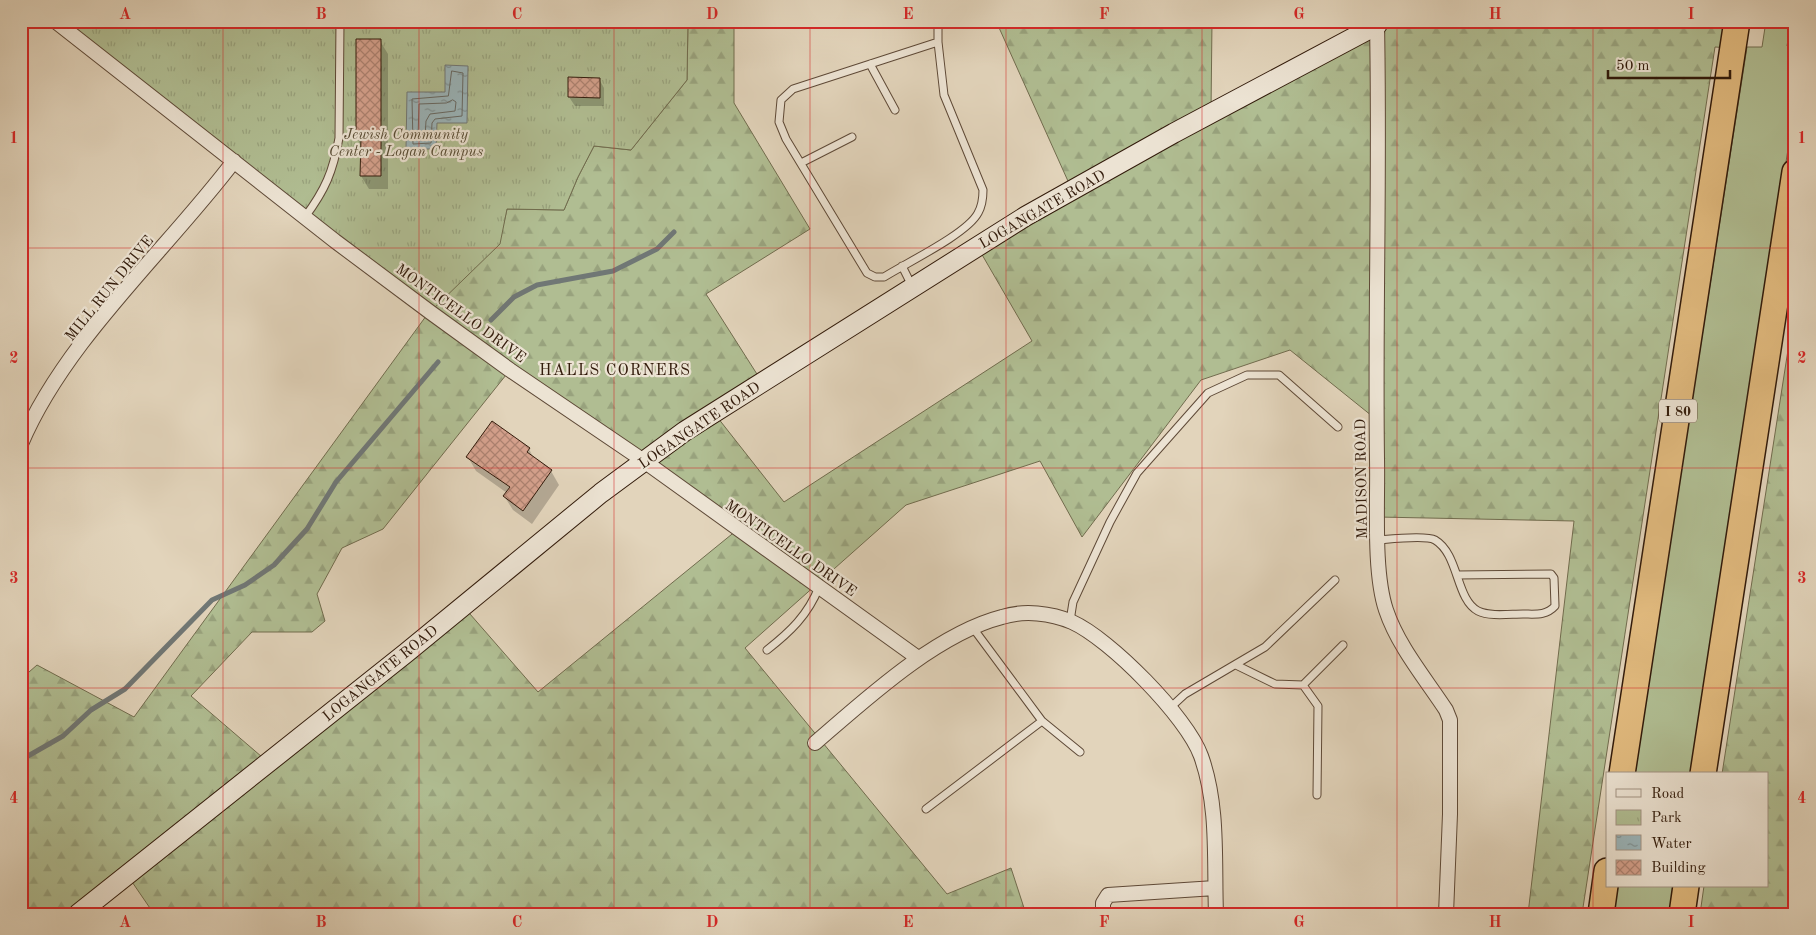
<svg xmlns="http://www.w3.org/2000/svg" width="1816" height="935" viewBox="0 0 1816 935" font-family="'Old Standard TT',serif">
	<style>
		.grass { fill: #b0bd92; stroke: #716c4e }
		.forest { fill: url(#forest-firs); stroke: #716c4e; fill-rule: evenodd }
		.park { fill: url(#park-tufts); stroke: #716c4e }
		.water { fill: url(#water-ripples); stroke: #707775 }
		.shadow { fill: #0003 }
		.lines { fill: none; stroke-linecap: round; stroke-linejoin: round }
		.shore { stroke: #666863; stroke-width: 1 }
		.stream { stroke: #707775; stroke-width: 5 }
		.building { fill: url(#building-cross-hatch); stroke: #321b0b }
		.lane-casing { stroke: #5e4937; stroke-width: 9 }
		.street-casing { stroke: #5e4937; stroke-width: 16 }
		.secondary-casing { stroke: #321b0b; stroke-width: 21 }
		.highway-casing { stroke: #321b0b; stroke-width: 28 }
		.lane { stroke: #ece3d3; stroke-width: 7 }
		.street { stroke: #ece3d3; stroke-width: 14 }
		.secondary { stroke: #ece3d3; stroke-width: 19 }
		.highway { stroke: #e1ba7e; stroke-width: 25 }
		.grid { fill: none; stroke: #d62828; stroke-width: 1; stroke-opacity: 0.55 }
		.labels { text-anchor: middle; stroke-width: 4.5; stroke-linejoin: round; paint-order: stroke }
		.shield { fill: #ece3d3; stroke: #6a5747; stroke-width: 1 }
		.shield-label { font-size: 14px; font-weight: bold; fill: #321b0b }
		.park-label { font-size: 15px; font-style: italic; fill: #584c34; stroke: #ece3d3 }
		.street-label { font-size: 15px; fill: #321b0b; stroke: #ece3d3 }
		.neighbourhood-label { font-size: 16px; letter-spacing: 1px; fill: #321b0b; stroke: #ece3d3 }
		.neatline { fill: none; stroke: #d62828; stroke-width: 2 }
		.grid-label { font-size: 16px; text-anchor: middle; font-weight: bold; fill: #d62828 }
	</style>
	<defs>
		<pattern id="forest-firs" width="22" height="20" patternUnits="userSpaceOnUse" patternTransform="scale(1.25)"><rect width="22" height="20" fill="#b0bd92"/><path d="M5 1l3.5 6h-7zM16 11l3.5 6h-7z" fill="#98a27d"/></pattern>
		<pattern id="park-tufts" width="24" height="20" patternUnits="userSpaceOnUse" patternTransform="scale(1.25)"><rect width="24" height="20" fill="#b0bd92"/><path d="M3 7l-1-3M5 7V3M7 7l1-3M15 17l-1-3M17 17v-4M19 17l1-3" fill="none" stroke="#98a27d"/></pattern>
		<pattern id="water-ripples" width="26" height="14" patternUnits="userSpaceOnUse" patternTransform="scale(1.25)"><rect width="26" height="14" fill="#9ab5bb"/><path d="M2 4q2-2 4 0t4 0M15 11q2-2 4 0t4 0" fill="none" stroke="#7e9296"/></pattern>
		<pattern id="building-cross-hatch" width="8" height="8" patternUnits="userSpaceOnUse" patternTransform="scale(1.25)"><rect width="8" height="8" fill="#d5a18d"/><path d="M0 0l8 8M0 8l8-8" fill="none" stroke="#ad8271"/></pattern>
	</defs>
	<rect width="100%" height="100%" fill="#e2d4bb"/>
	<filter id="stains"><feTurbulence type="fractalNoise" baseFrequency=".004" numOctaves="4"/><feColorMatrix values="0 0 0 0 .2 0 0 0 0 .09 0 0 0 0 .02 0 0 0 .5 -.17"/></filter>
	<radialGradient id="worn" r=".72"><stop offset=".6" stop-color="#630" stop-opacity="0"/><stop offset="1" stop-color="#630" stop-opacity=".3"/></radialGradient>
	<path class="grass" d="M1766,21H1791L1787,46L1795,47V104L1691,774H1634L1747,47H1762Z
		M1616,886H1674L1670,914H1612Z"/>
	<path class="forest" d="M688,21H734V103L810,229L706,294L762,382L714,413L784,502L1032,341L977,246L1072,190L996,21H1212L1211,112L1377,21H1737L1732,48L1715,47L1582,914H1528L1574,521L1378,517L1377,420L1290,350L1201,380L1082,537L1040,461L906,505L745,648L947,894L1011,868L1026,914H154L128,876L78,914H21V679L37,665L134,717L429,312L499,244L507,209L564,210L578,177L594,146L631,150L687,80ZM510,370L737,530L538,692L463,606L269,763L191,696L252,632H312L325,621L317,594L342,548L383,529Z
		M1795,305V914H1700L1704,886H1767V774H1722Z"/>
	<path class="park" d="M70,21H688L687,80L631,150L594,146L578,177L564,210L507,209L500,244L430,312L70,31Z"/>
	<path class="water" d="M445,65L468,66L467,123H437L436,149H406L407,92H445Z"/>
	<path class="shadow" d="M380,41L388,54V189H369L361,176L362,148L357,138Z
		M599,79L604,88V106H575L569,97Z
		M529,449L534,459L551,471L559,485L532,524L513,510L504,496L507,493L476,471L468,457Z"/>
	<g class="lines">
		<path class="shore" d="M452,71L463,73L462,116L435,119L432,123L431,143L413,144L412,99L448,96Z
			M453,100L456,102L455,111L430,114L426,121L425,136L418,137L419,104L446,103Z"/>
		<path class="stream" d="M491,320L514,297L537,285L613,271L657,249L674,232
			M21,760L63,736L91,710L125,689L212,600L245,585L274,565L307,529L336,482L438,362"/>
	</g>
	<path class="building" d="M356,39H381V176H360L361,139H356Z
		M568,77L600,78V98L568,97Z
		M492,421L530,448L527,452L552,470L523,511L503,496L510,487L466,457Z"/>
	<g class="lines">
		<defs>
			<path id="lane" d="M938,42L793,89L781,100L779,122L786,139L867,273L875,277H884C906,263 967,234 978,213C982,206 983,198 983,190L944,95L938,42V21
				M870,64L895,110
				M801,163L852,137
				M305,217C325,190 333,172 339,138L340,21
				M902,266L912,286
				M1379,540C1391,539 1426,535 1435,540C1459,554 1456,600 1478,611C1490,617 1510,614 1523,614C1535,614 1546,616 1555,606L1554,578L1551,574L1457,575
				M1070,621L1073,602L1110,522L1137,473L1208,393L1247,375H1279L1338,427
				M767,650C790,632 808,615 819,587
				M1236,665L1275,684L1303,685L1343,645
				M1303,685L1318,706L1317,795
				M1171,707L1185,694L1265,647L1335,580
				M1042,721L1080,752
				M926,809L1042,721L973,628"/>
			<path id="street" d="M55,21L335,241L430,312L510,370L644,461L918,658
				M1377,25C1380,170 1375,315 1377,459C1378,502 1373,571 1386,610C1398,646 1425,678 1446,710L1450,720V814L1446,914
				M21,444C65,340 166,251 234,161
				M815,743C866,699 936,634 1002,617C1024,610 1051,613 1072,622C1110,639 1187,717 1201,756C1219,806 1214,862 1216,914
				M1103,914V903L1108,895L1215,888"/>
			<path id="secondary" d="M78,914L406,653L601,493L685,431L1026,216L1174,133L1377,25V21"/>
			<path id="highway" d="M1622,774L1737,21
				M1703,774L1795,172
				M1601,914L1607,871
				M1682,914L1686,886"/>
		</defs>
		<use href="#lane" class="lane-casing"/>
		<use href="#street" class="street-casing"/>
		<use href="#secondary" class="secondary-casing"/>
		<use href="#highway" class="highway-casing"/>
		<use href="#lane" class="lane"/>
		<use href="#street" class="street"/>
		<use href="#secondary" class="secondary"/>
		<use href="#highway" class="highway"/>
	</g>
	<path class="grid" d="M223,21V914M419,21V914M614,21V914M810,21V914M1006,21V914M1202,21V914M1397,21V914M1593,21V914M21,248H1795M21,468H1795M21,688H1795"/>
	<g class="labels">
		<rect class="shield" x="1659" y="399.5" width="38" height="23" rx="4"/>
		<g class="shield-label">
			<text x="1678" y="416">I 80</text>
		</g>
		<g class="park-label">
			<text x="406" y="139">Jewish Community<tspan x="406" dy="17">Center - Logan Campus</tspan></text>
		</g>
		<g class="street-label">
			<text transform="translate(1042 209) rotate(-30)" y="5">LOGANGATE ROAD</text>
			<text transform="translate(109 288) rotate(-51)" y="5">MILL RUN DRIVE</text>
			<text transform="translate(461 313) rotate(36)" y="5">MONTICELLO DRIVE</text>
			<text transform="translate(699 425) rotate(-34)" y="5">LOGANGATE ROAD</text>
			<text transform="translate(1361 479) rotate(-91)" y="5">MADISON ROAD</text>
			<text transform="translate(791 548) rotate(35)" y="5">MONTICELLO DRIVE</text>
			<text transform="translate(380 673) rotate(-39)" y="5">LOGANGATE ROAD</text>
		</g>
		<g class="neighbourhood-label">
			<text x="615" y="375">HALLS CORNERS</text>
		</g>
	</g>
	<rect width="1816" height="935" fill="none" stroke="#e2d4bb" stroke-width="55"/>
	<rect x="1606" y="772" width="162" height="115" fill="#ece3d3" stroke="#a29383"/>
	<rect x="1616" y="789" width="25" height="8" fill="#ece3d3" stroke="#a29383"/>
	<text x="1651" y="798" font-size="15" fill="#321b0b">Road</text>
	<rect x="1616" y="810" width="25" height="15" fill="url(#park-tufts)" stroke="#a29383"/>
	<text x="1651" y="822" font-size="15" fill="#321b0b">Park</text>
	<rect x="1616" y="835" width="25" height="15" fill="url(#water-ripples)" stroke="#a29383"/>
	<text x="1651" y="848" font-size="15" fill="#321b0b">Water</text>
	<rect x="1616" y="860" width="25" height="15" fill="url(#building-cross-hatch)" stroke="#a29383"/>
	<text x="1651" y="872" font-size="15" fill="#321b0b">Building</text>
	<path d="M1608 70v8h122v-8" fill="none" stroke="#321b0b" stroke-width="2.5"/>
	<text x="1616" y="70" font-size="15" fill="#321b0b" stroke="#ece3d3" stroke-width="4" paint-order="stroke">50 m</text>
	<rect x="28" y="28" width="1760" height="880" class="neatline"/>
	<g class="grid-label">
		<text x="125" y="19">A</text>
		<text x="321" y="19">B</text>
		<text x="517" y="19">C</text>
		<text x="712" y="19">D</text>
		<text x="908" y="19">E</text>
		<text x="1104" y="19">F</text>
		<text x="1299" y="19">G</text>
		<text x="1495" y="19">H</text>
		<text x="1691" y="19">I</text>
		<text x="14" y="143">1</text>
		<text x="1802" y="143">1</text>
		<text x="14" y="363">2</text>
		<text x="1802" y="363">2</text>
		<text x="14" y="583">3</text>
		<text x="1802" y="583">3</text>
		<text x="14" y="803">4</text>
		<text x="1802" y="803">4</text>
		<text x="125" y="927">A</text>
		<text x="321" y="927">B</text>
		<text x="517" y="927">C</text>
		<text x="712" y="927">D</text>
		<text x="908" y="927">E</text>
		<text x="1104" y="927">F</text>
		<text x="1299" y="927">G</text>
		<text x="1495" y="927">H</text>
		<text x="1691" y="927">I</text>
	</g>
	<rect width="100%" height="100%" filter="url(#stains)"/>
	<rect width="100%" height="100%" fill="url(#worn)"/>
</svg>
